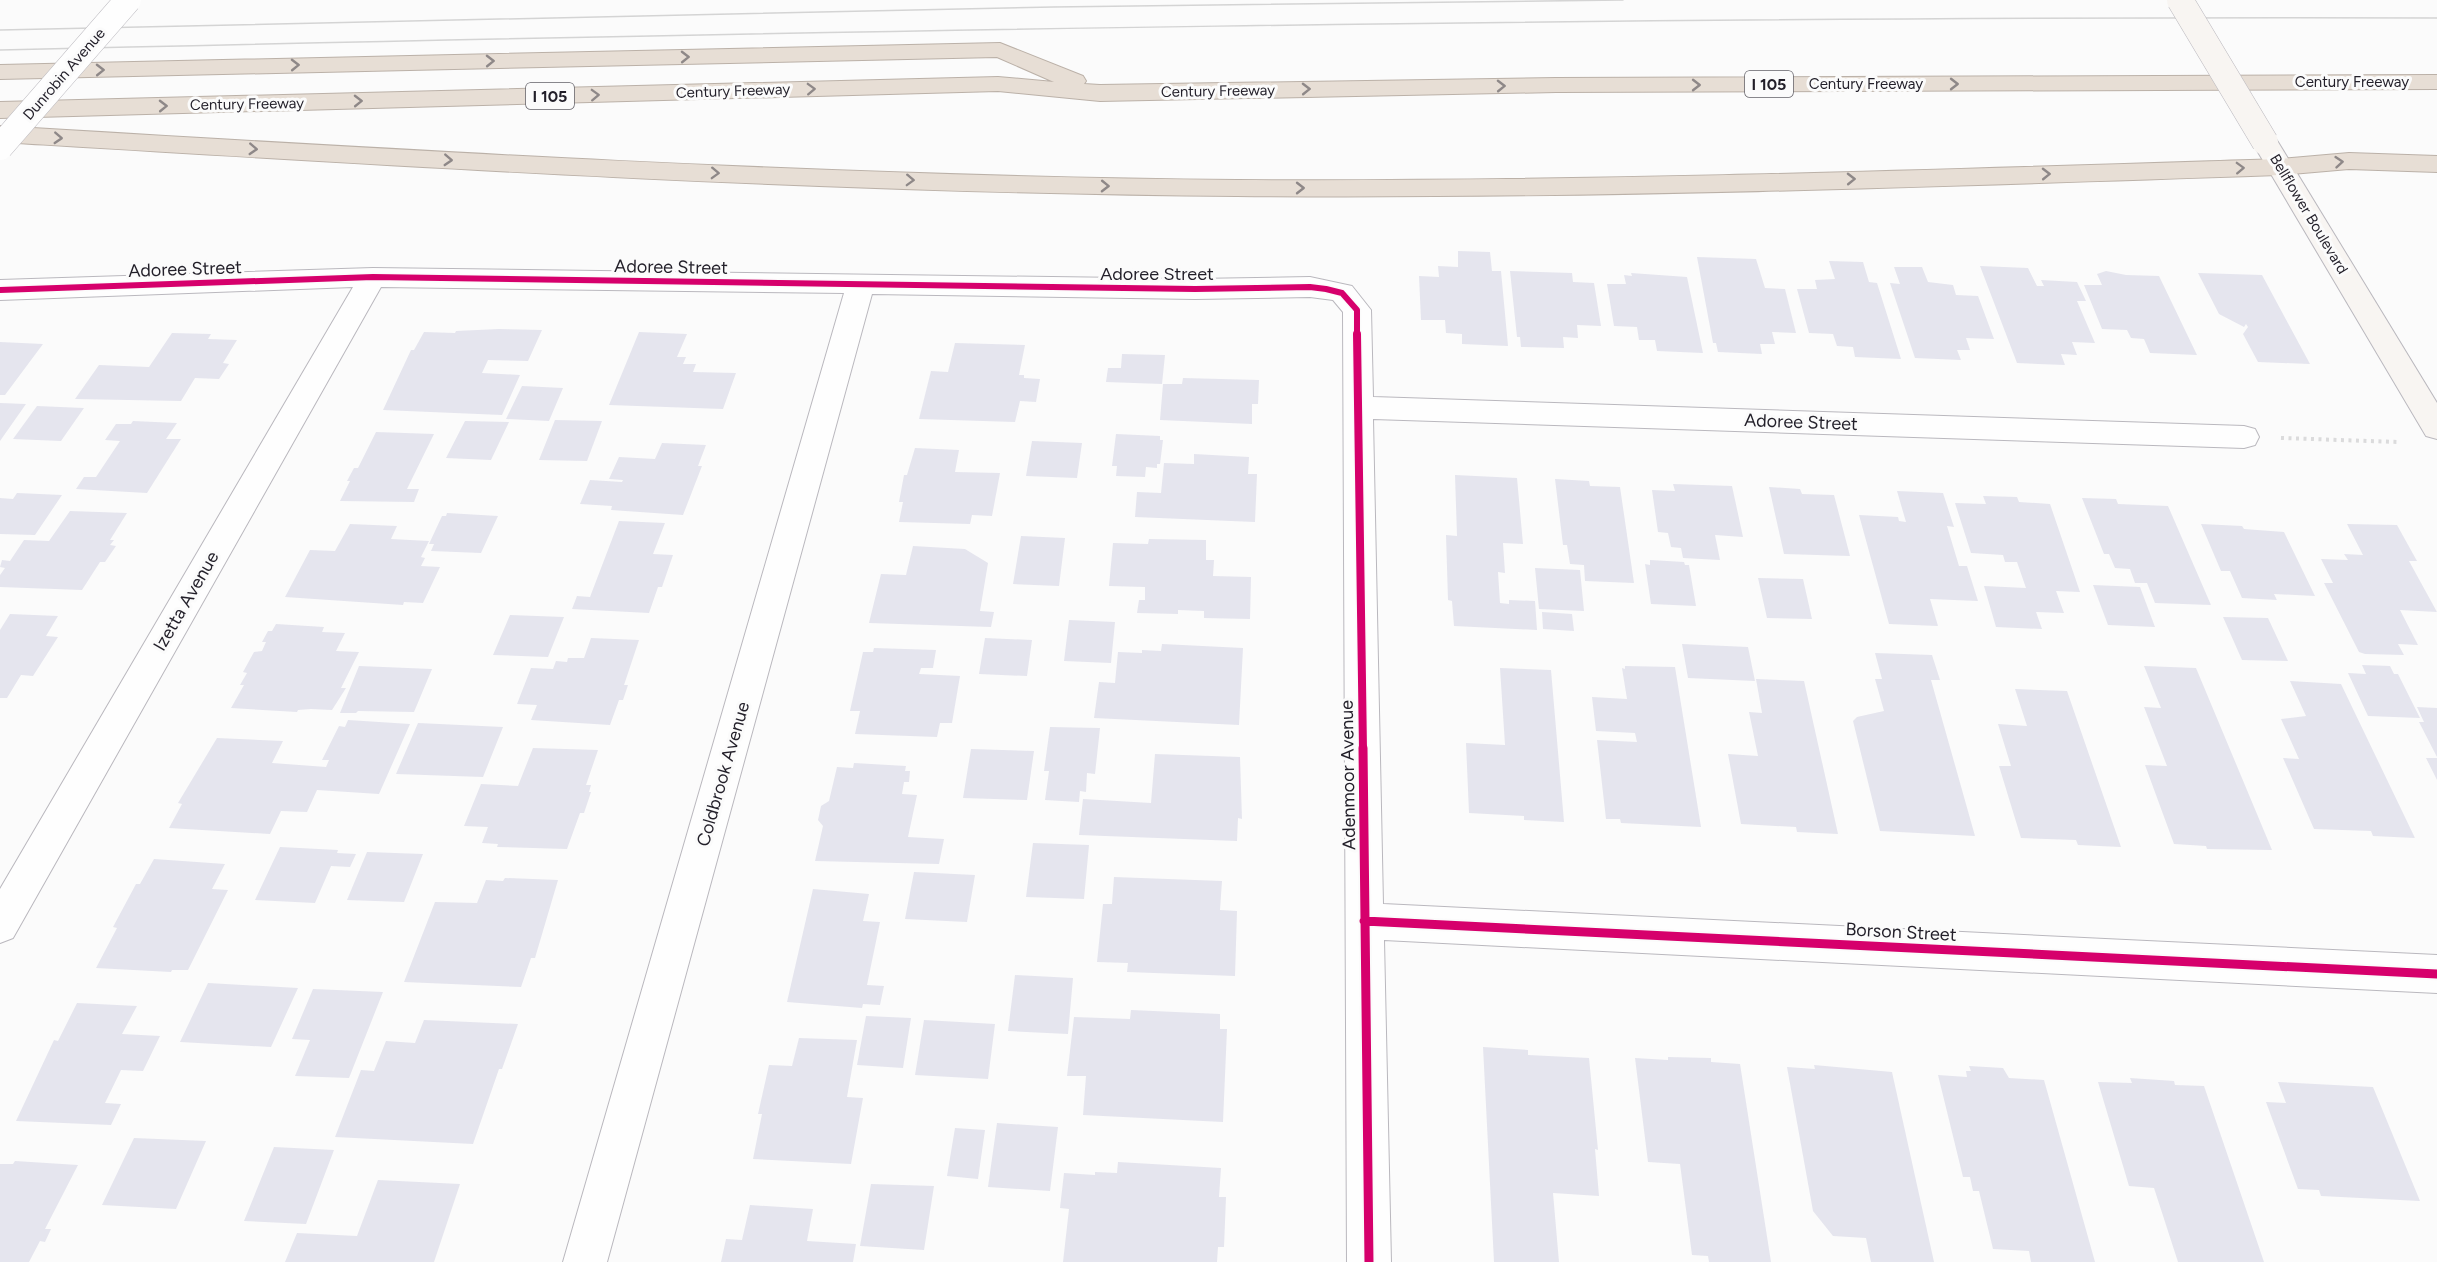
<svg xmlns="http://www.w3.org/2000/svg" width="2437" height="1262" viewBox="0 0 2437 1262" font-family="Figtree,sans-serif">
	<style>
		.building { fill: #e5e5ee }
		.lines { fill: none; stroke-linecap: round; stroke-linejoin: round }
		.minor-casing { stroke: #bab8be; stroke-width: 2 }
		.secondary-casing { stroke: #bab8be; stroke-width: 2 }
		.motorway-casing { stroke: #bbb1a8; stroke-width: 2 }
		.path { stroke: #dbdbdc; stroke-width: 4; stroke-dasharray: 3 4.5; stroke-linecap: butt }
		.minor { fill: #fefefe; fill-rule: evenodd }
		.secondary { fill: #f8f5f2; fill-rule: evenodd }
		.motorway { fill: #e7ded5; fill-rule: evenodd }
		.tram { stroke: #d4d4d4; stroke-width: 1.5 }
		.tertiary-bridge-casing { stroke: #bab8be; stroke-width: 27; stroke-linecap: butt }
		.secondary-bridge-casing { stroke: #bab8be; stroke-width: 27; stroke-linecap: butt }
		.tertiary-bridge { stroke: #fefefe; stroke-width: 26 }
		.secondary-bridge { stroke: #f8f5f2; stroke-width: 26 }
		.cycleway-far2-casing { stroke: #fbfbfb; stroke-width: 9 }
		.cycleway-far1-casing { stroke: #fbfbfb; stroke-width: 11 }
		.cycleway-casing { stroke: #fbfbfb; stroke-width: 13 }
		.cycleway-far2 { stroke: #d6006c; stroke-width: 6 }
		.cycleway-far1 { stroke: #d6006c; stroke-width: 8 }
		.cycleway { stroke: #d6006c; stroke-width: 9 }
		.oneway { stroke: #8e8888 }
		.labels { text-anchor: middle; stroke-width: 6; stroke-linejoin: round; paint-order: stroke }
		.far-street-label { font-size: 15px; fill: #221f29; stroke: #fbfbfb }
		.shield { fill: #fbfbfb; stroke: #636168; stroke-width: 1.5 }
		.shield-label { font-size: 16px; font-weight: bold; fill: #221f29 }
		.street-label { font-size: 18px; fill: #221f29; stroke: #fbfbfb }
	</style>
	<rect width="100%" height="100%" fill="#fbfbfb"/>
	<path class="building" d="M1458,251L1490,252L1492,271H1501L1508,346L1462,344V334L1446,333L1445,320H1421L1419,276L1439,277L1438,266L1458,267Z
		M1697,257L1756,259L1765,288L1785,289L1796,333L1772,332L1775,344H1760L1762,354L1718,352L1716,343H1713Z
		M1829,261L1863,262L1869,282L1877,283L1901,359L1855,357L1853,347L1837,346L1833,334L1809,333L1797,289H1817L1815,280L1835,279Z
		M1980,266L2028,268L2037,286H2044L2041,280L2077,282L2086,301H2077L2095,343L2072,342L2077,355L2061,354L2065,365L2017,363Z
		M1894,267H1922L1928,282L1953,285L1956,295L1978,296L1994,339L1966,338L1970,350H1957L1961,360L1915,358L1890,283L1900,284Z
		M1510,271L1572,273L1573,282L1594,283L1601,326L1577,325L1578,338L1563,337L1564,348L1521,347L1520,337H1517Z
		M2106,271L2126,275L2159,276L2197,355L2150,353L2144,339L2131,338L2127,330L2102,329L2084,285H2102L2097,274Z
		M1631,273L1687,277L1703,353L1657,351L1655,340H1639L1637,327L1614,326L1607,284H1626L1624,275L1632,276Z
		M2198,273L2262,275L2310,364L2258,362L2243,334L2248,327L2246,324L2244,327L2219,314Z
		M499,329L542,330L528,361L488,360L482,373L520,375L502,415L383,410L411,350H414L424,332L455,333L456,331Z
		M639,332L687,334L677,357H686L683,364H696L693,372L736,373L723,409L609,405Z
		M172,333L211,334L208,339L237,340L223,363L229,364L219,379L195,378L181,401L75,399L99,365L149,367Z
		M0,342L43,344L5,395H0Z
		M955,343L1025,345L1019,375H1024V378L1040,379L1036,402L1020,401L1015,422L919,419L931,371L948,372Z
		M1122,354L1165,355L1162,384L1106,382L1108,368H1121Z
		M1183,378L1259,380L1258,404H1252V424L1160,420L1163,384H1182Z
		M522,386L563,388L549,421L506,419Z
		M0,403L26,404L0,441Z
		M37,406L84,408L61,441L13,439Z
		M555,420L602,421L587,461L539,460Z
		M133,421L177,423L166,439H181L147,493L76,489L84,477H96L120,441L105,440L116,424H131Z
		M465,421L509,422L491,460L446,458Z
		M376,432L434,434L407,489H419L414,502L340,501L350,481H347L354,468H358Z
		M1116,434L1160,436V440H1163L1160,464H1157V468L1146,467L1145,477L1116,476L1117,466H1112Z
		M1032,441L1082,443L1077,478L1026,476Z
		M662,443L706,445L698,466H702L683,515L611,510L612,506L580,504L590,480L622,482L623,480L609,479L619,457L655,459Z
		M915,448L959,450L955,472L1000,473L992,516L972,515L970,524L899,522L903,502H899L904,475H907Z
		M1194,454L1249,457L1248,474H1257L1255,522L1135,517L1137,492L1161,493L1164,463L1194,464Z
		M1455,475L1517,478L1523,544L1503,543L1505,573L1498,572L1500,603L1509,604V600L1535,601L1537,630L1454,626L1452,601L1448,600L1446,535L1457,536Z
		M1555,479L1589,481L1590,486L1620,487L1634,583L1585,581L1584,565L1570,564L1567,545H1563Z
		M1673,484L1732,486L1743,537L1715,535L1720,560L1683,558L1681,548L1671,547L1668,533L1658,532L1652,490L1675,491Z
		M1769,487L1800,489L1802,494L1834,495L1850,556L1784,554Z
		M1897,491L1943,493L1954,527L1947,526L1959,566H1967L1978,601L1930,599L1938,626L1889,624L1859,515L1898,517L1899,521L1906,522Z
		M17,493L62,495L35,535L0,534V498L13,499Z
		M1983,496L2017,497L2019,502L2050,504L2080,592L2056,591L2064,613L2036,612L2042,629L1996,627L1984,586L2026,588L2017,562H2005L2003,555L1971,553L1955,503L1986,504Z
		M2082,498L2116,499L2118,504L2168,506L2211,605L2155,603L2147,583H2135L2130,569L2115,568L2109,554H2104Z
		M70,511L127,513L110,540H114L110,545L116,546L105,562H100L82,590L0,587V575L5,568L0,567L2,560L10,561L24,540L49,541Z
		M447,513L498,516L481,553L431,551L434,544H429L442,516H446Z
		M619,521L665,523L653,554L673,555L662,587H658L649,613L572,609L577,596L590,597Z
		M350,524L397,526L391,539L429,541L421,557L425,558L421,566L440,567L423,603L404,602L403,605L285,597L310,550L335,551Z
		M2201,524L2242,526L2244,529L2284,532L2315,596L2274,594L2277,600L2242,598L2230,571H2221Z
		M2347,524L2397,525L2417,561H2409L2437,612L2400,610L2418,645L2398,644L2404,655L2365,654L2359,652L2324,583H2333L2321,559L2348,560L2344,554L2363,555Z
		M1021,536L1065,538L1059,586L1013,584Z
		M1149,539L1206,540V560H1214L1213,576L1251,577L1250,619L1204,618V611L1178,610V614L1137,613L1139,600H1145V587L1109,586L1113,543L1148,544Z
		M913,546L965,549L988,563L980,611L994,612L991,627L869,623L881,574L906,575Z
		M1650,560L1684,562L1685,565H1689L1696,606L1651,604L1645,564L1650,565Z
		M1535,568L1580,570L1584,611L1539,609Z
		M1758,578L1803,579L1812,619L1767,618Z
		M2093,585L2140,587L2155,627L2108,625Z
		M1542,612L1572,614L1574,631L1543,629Z
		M10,614L58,616L46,636L58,637L33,676L21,675L7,698H0V630Z
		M510,615L564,617L548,657L493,655Z
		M2223,617L2268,618L2288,661L2242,660Z
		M1069,620L1115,622L1111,663L1064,661Z
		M276,624L324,627L322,632L345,633L336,651L359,652L341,688H346L332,710L311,709L298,710L297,712L231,708L244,685H240L247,673L243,672L254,652L262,651L266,642H262L268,631H272Z
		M591,638L639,640L624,685H628L623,700H619L610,725L531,720L537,705L517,704L531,668L553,669L556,661L567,662L568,658H584Z
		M985,638L1032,640L1027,676L979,674Z
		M1162,644L1243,648L1239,725L1094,718L1099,682L1115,683L1118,652L1142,653V650L1161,651Z
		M1682,644L1748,647L1755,681L1688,678Z
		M874,648L936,650L933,668H921L919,674L960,676L952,723H940L937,737L855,734L860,711H850L863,652H873Z
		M1875,653L1932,655L1940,680H1931L1975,836L1880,831L1853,721L1857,717L1884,711L1875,679H1882Z
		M2362,665L2390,666L2394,674H2398L2420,718L2368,716L2348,673L2366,674Z
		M359,666L432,669L414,712L358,711L356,713H340Z
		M1625,666L1675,667L1701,827L1621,823L1620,819H1606L1597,740L1637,742L1635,733L1596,731L1592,697L1627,699L1622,668L1625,669Z
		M2144,666L2196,668L2272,850L2207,849L2206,846L2174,844L2145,765L2167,766L2144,707L2161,708Z
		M1500,668L1551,670L1564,822L1524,820V816L1469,813L1466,743L1505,745Z
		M1756,679L1804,681L1838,834L1797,832L1796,827L1741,824L1728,754L1758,756L1749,712L1762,713Z
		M2290,681L2341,684L2415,838L2373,836L2371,831L2314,829L2283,758L2299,759L2281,719L2306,716Z
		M2015,689L2067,691L2121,847L2078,845L2076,840L2021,838L1999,766H2011L1998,724L2027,726Z
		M2417,707L2437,708V757L2419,722H2424Z
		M348,720L410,724L379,794L317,790L307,812L281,811L270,834L169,828L182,804L178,803L217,738L283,741L272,763L326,767L329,760H322L339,726L345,727Z
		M418,723L503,727L483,777L396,774Z
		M1050,727L1100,728L1095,774L1087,773L1086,792L1080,791L1079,802L1045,800L1049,771H1044Z
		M533,748L598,750L586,785H591L589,792H591L584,813H580L567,849L497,847L498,844L482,843L488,827L464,826L481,784L518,786Z
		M971,749L1034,751L1027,800L963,798Z
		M1155,754L1240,757L1242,819L1238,818L1237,841L1079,835L1083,799L1151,803Z
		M2426,758H2437V780Z
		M854,763L906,766L905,771H910L909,782H904L902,794L917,795L908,837L944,839L939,864L815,861L823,826L818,820L821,806L829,801L837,767L853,768Z
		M1033,843L1089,845L1084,899L1026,897Z
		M280,847L338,850L337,853L356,854L350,867L331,866L315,903L255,900Z
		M367,852L423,854L404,902L347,900Z
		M154,859L225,864L212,889L228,890L188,970H172L171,972L96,968L117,928L113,927L136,884H140Z
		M914,872L975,875L967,922L905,919Z
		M1114,877L1222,881L1220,910L1237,911L1235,976L1127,972L1128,963L1097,962L1103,904H1112Z
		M505,878L558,880L535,958H531L521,987L404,982L435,902L477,903L486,880L503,881Z
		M813,889L869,894L863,921L880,922L867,985L884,986L880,1005L863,1004L862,1008L787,1002Z
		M1015,975L1073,978L1068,1034L1008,1031Z
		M208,983L298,988L271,1047L180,1042Z
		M313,989L383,992L349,1078L295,1076L310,1040L292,1039Z
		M77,1003L137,1006L122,1034L160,1036L143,1071L121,1070L105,1103L121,1104L111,1125L16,1121L54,1040L58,1041Z
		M1131,1010L1220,1014V1029H1227L1223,1122L1083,1115L1086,1076H1067L1074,1017L1130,1019Z
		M866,1016L911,1018L903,1068L857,1065Z
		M424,1020L518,1024L502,1069H499L473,1144L335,1137L361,1070L374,1071L386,1041L415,1043Z
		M924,1020L995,1024L988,1079L915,1075Z
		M799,1038L857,1040L847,1097L863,1098L851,1164L753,1159L762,1114H758L769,1065L792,1066Z
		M1483,1047L1528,1050V1055L1589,1058L1598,1150L1595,1149L1599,1196L1553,1193L1559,1262H1494Z
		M1668,1057L1711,1058V1062L1740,1064L1771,1262H1709L1708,1256L1692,1255L1680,1164L1648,1162L1635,1058L1668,1060Z
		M1814,1065L1892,1072L1934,1262H1871L1866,1238L1833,1236L1813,1211L1787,1067L1815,1069Z
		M1969,1066L2003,1068L2009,1078L2044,1080L2095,1262H2031L2029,1251L1993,1249L1979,1191H1973L1970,1177H1963L1938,1075L1967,1077L1966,1071H1971Z
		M2130,1078L2174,1081L2175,1085L2204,1086L2264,1262H2178L2154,1188L2129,1186L2098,1082L2132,1083Z
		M2278,1082L2373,1087L2420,1201L2321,1196L2319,1190L2298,1189L2266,1102L2286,1103Z
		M997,1123L1058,1127L1050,1191L988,1187Z
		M955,1128L985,1130L978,1179L947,1176Z
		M134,1138L206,1141L176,1209L102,1205Z
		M274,1147L334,1150L306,1224L244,1221Z
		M15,1161L78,1165L45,1229H51L45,1242L40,1241L29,1262H0V1164H13Z
		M1118,1162L1221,1168L1219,1197H1226L1224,1247H1218L1217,1262H1063L1069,1209L1060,1208L1064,1173L1095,1175V1172L1117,1173Z
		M378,1180L460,1184L434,1262H285L297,1233L357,1236Z
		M871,1184L934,1186L924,1250L860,1246Z
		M750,1205L813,1209L807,1241L856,1244L853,1262H721L726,1239L742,1240Z"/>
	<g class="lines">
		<defs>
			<path id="minor" d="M373,268L1195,279L1310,277L1352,286L1371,310L1373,397L2244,426L2255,429L2259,437L2255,445L2244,448L1373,419L1383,904L2437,955V993L1384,940L1391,1262H1347L1343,312L1333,300L1310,297L1195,299L872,294L607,1262H563L844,293L381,287L13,938L0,943V889L353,287L0,300V280Z"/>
			<path id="secondary" d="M2265,134L2274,136L2278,142L2437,403V439L2426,436L2252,142L2256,136Z"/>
			<path id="motorway" d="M1000,43L1083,76L1086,81L1084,84L1100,85L1556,78L2437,75V89L1556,92L1100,101L998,91L0,118V102L998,77L1054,82L997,57L0,79V65Z
				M0,126C412,151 824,176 1237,180C1585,182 1932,170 2280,159L2349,153L2437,156V172L2349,169L2280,175C1932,187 1585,199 1237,196C824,193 412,167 0,142Z"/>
		</defs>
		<use href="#minor" class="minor-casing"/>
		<use href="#secondary" class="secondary-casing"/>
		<use href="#motorway" class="motorway-casing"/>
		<path class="path" d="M2281,438L2399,442"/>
		<use href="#minor" class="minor"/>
		<use href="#secondary" class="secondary"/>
		<use href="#motorway" class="motorway"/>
		<path class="tram" d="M0,30L1053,7L1623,0
			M0,50C812,31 1624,16 2437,18"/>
		<defs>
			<path id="tertiary-bridge" d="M0,147L128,0"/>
			<path id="secondary-bridge" d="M2180,0L2265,142"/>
		</defs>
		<use href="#tertiary-bridge" class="tertiary-bridge-casing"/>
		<use href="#secondary-bridge" class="secondary-bridge-casing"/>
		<use href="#tertiary-bridge" class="tertiary-bridge"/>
		<use href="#secondary-bridge" class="secondary-bridge"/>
		<defs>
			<path id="cycleway-far2" d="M0,290L373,277L1195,289L1310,287L1326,289L1342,293L1357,310V336"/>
			<path id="cycleway-far1" d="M1357,334L1363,750"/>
			<path id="cycleway" d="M1363,748L1369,1262
				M1364,921L2437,974"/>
		</defs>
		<use href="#cycleway-far2" class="cycleway-far2-casing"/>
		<use href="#cycleway-far1" class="cycleway-far1-casing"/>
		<use href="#cycleway" class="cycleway-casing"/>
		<use href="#cycleway-far2" class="cycleway-far2"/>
		<use href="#cycleway-far1" class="cycleway-far1"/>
		<use href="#cycleway" class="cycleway"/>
	</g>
	<defs><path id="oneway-chevron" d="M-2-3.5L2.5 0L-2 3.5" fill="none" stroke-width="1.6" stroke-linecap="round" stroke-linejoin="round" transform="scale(1.5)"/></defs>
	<g class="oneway">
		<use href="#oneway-chevron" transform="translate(685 57) rotate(-1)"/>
		<use href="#oneway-chevron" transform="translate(490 61) rotate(-1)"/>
		<use href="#oneway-chevron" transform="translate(295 65) rotate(-1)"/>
		<use href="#oneway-chevron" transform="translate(100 70) rotate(-1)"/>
		<use href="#oneway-chevron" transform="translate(1954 84)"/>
		<use href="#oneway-chevron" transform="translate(1696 85)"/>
		<use href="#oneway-chevron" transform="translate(1501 86) rotate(-1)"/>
		<use href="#oneway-chevron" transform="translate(811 89) rotate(-2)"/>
		<use href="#oneway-chevron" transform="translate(1306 89) rotate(-1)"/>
		<use href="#oneway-chevron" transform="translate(595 95) rotate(-2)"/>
		<use href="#oneway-chevron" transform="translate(358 101) rotate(-1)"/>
		<use href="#oneway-chevron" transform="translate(163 106) rotate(-1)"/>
		<use href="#oneway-chevron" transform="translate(58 138) rotate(3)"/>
		<use href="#oneway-chevron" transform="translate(253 149) rotate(3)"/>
		<use href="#oneway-chevron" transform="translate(448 160) rotate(3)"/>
		<use href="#oneway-chevron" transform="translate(2339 162) rotate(-5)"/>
		<use href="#oneway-chevron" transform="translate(2240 168) rotate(-2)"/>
		<use href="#oneway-chevron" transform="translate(715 173) rotate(2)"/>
		<use href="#oneway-chevron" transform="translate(2046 174) rotate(-1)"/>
		<use href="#oneway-chevron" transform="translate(1851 179) rotate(-1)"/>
		<use href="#oneway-chevron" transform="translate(910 180) rotate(2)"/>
		<use href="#oneway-chevron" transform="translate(1105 186) rotate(1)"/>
		<use href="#oneway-chevron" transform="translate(1300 188)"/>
	</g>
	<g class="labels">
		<g class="far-street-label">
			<text transform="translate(64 74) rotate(-49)" y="5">Dunrobin Avenue</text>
			<text x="2352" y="87">Century Freeway</text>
			<text x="1866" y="89">Century Freeway</text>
			<text transform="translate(733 91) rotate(-2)" y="5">Century Freeway</text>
			<text transform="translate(1218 91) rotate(-1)" y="5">Century Freeway</text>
			<text transform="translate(247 104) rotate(-1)" y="5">Century Freeway</text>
			<text transform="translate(2309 214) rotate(59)" y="5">Bellflower Boulevard</text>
		</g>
		<g class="shield">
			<rect x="1745" y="71" width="48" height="26" rx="4.5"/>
			<rect x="526" y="83" width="48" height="26" rx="4.5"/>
		</g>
		<g class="shield-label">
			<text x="1769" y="90">I 105</text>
			<text x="550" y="102">I 105</text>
		</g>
		<g class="street-label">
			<text transform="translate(671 267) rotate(1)" y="6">Adoree Street</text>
			<text transform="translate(185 269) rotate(-2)" y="6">Adoree Street</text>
			<text x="1157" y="280">Adoree Street</text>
			<text transform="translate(1801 422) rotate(2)" y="6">Adoree Street</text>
			<text transform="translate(186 601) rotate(-60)" y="6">Izetta Avenue</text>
			<text transform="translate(723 774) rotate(-74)" y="6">Coldbrook Avenue</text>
			<text transform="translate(1348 775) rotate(-91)" y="6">Adenmoor Avenue</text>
			<text transform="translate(1901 932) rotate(3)" y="6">Borson Street</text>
		</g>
	</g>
</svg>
